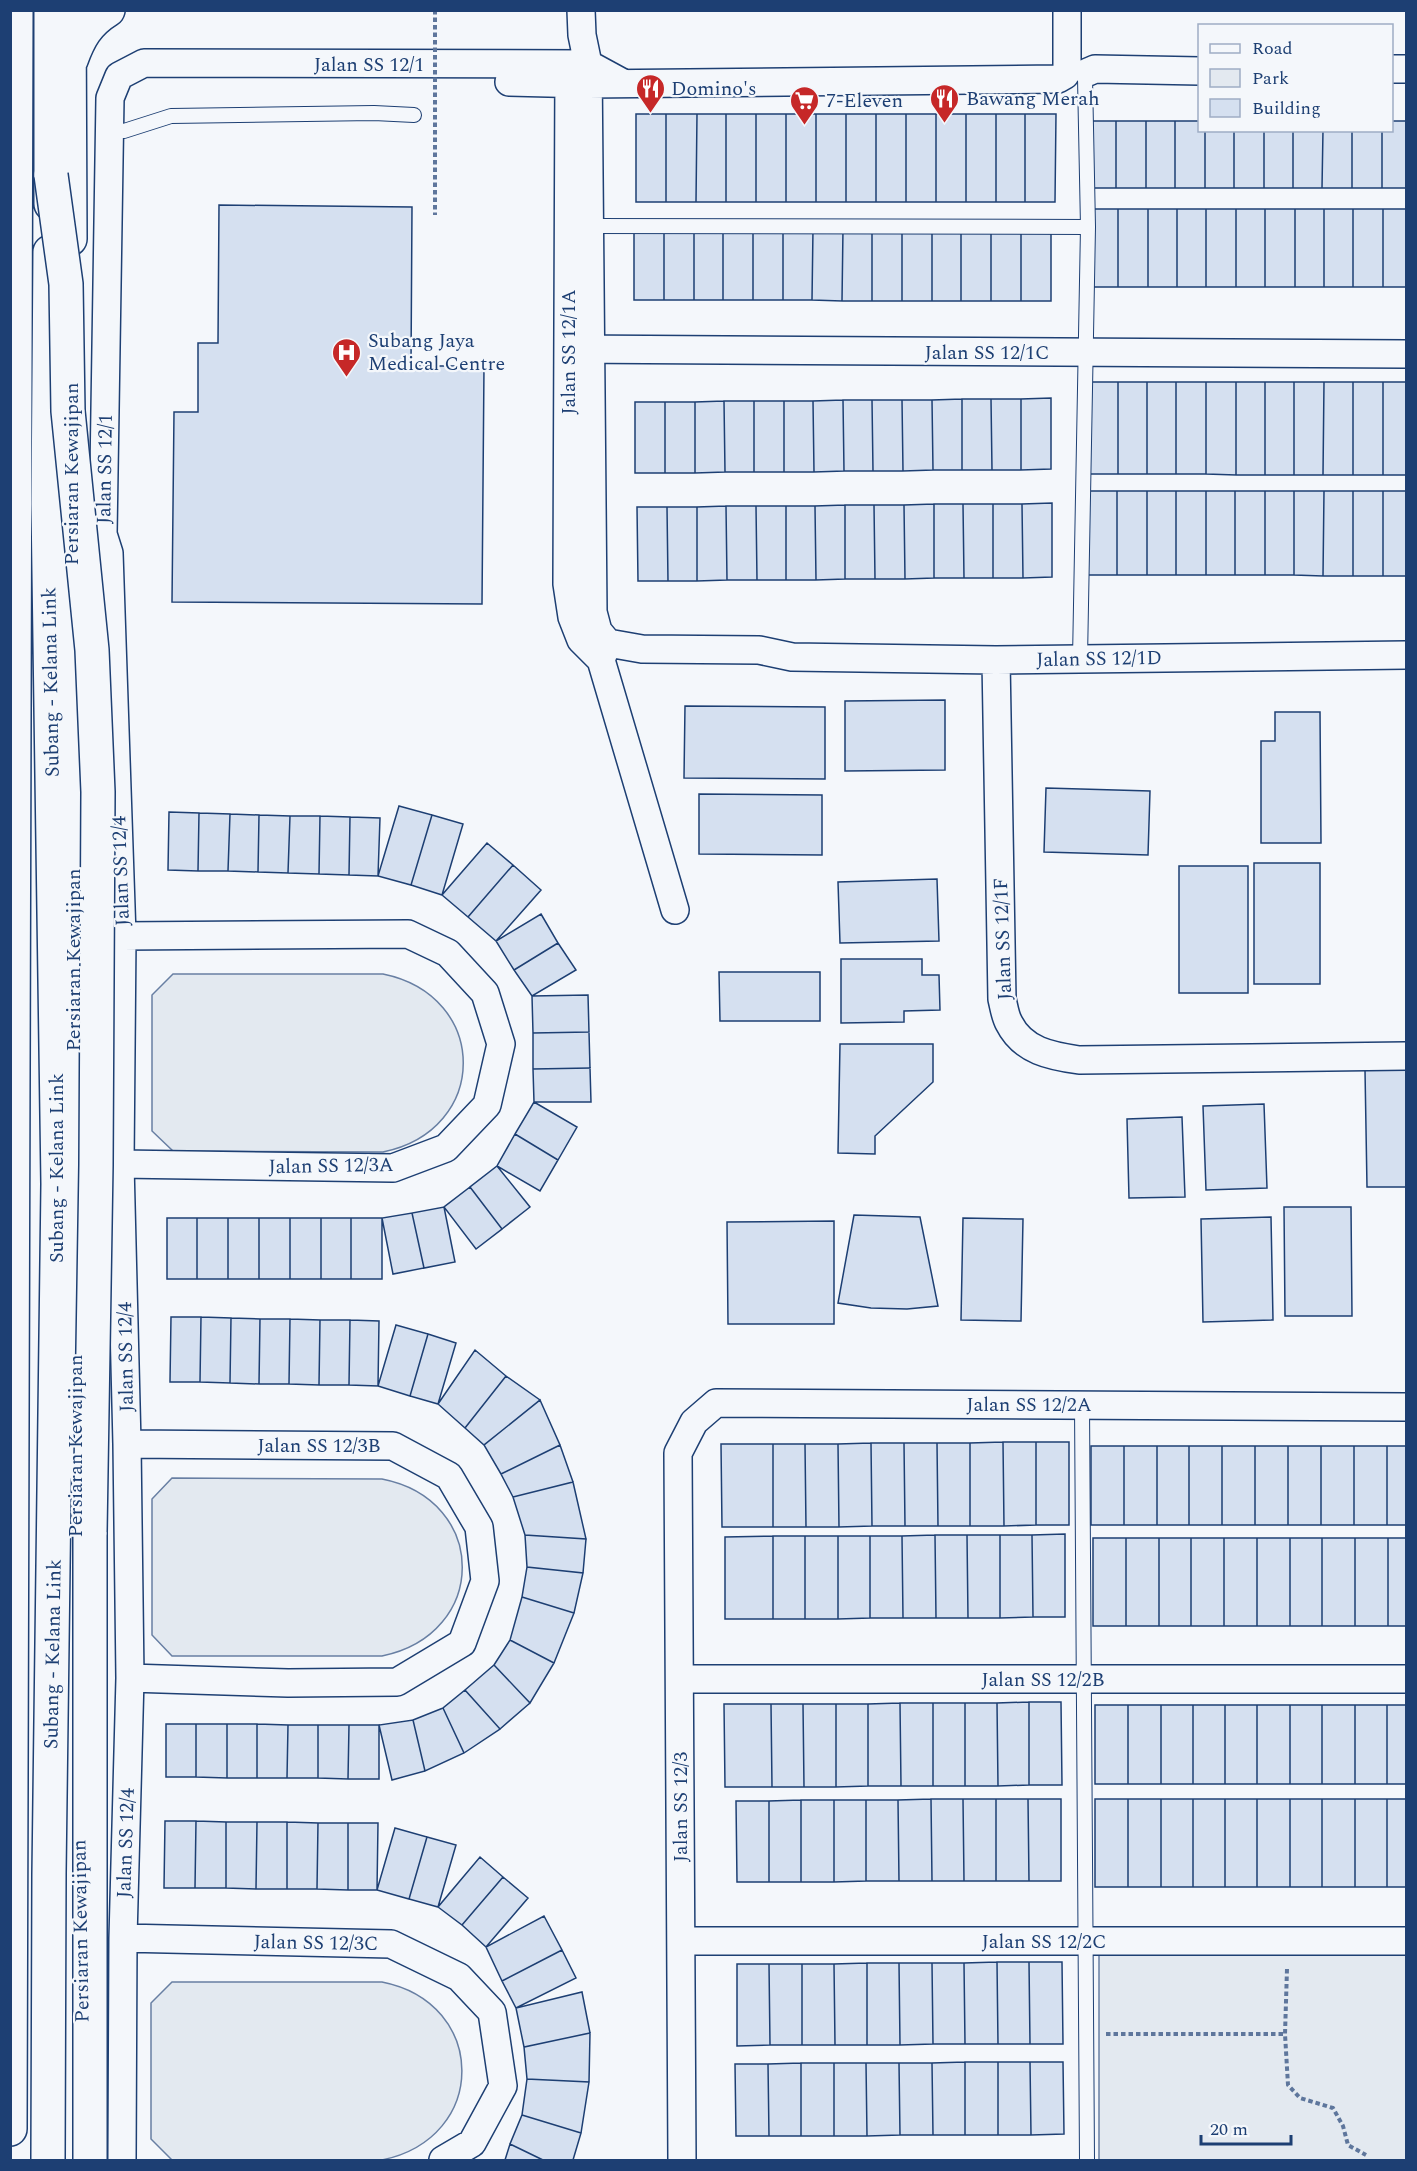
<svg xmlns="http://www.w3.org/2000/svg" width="1417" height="2171" viewBox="0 0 1417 2171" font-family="Spectral,serif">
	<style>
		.green { fill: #e3e9f0; stroke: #687fa3; stroke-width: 1.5 }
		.building { fill: #d5e0f0; stroke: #1d3f73; stroke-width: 1.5 }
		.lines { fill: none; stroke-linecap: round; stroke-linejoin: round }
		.service-casing { stroke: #1d3f73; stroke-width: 16 }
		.minor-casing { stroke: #1d3f73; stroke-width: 30 }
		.secondary-casing { stroke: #1d3f73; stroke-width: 36 }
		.primary-casing { stroke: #1d3f73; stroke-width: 36 }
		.path { stroke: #5e769c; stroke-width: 4; stroke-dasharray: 4.5 3; stroke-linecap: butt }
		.service { stroke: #f4f7fb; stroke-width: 14 }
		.minor { stroke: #f4f7fb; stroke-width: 27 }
		.secondary { stroke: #f4f7fb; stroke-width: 33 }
		.primary { stroke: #f4f7fb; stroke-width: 33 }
		.primary-bridge-casing { stroke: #1d3f73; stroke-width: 36; stroke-linecap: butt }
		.path-bridge { stroke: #5e769c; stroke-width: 4; stroke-dasharray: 4.5 3; stroke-linecap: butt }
		.primary-bridge { stroke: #f4f7fb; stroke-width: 33 }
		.labels { text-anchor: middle; stroke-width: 4.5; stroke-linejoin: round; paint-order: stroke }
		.street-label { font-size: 20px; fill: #1d3f73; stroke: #f4f7fb }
		.poi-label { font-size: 20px; fill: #1d3f73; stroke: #f4f7fb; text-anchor: start }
	</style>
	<rect width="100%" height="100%" fill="#f4f7fb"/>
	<path class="green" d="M173,974H383C490,996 490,1130 383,1152L173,1151L152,1131V995Z
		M172,1478L382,1479C489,1500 489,1634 382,1656H172L152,1635V1499Z
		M1099,1955H1406V2160H1099Z
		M172,1982H382C488,2003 489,2138 382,2160H172L151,2139V2003Z"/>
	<path class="building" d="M636,114H666V202H636Z
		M666,114H697L696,202H666Z
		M697,114H726V202H696Z
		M726,114H756V202H726Z
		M756,114H786V202H756Z
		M786,114H816V202H786Z
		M816,114H846V202H816Z
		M846,114H876V202H846Z
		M876,114H906V202H876Z
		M906,114H936V202H906Z
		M936,114H966V202H936Z
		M966,114H996V202H966Z
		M996,114H1025V202H996Z
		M1025,114H1056L1055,202H1025Z
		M1087,121H1116V188H1087Z
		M1116,121H1146V188H1116Z
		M1146,121H1175V188H1146Z
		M1175,121H1200V130H1205V188H1175Z
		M1392,121H1406V188H1382V130H1392Z
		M1205,130H1234V188H1205Z
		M1234,130H1264V188H1234Z
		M1264,130H1293V188H1264Z
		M1293,130H1323L1322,188H1293Z
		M1323,130H1352V188H1322Z
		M1352,130H1382V188H1352Z
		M219,205L412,207L411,366H484L482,604L172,602L174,412H198V343H218Z
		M1089,209H1118V287H1089Z
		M1118,209H1148V287H1118Z
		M1148,209H1177V287H1148Z
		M1177,209H1206V287H1177Z
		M1206,209H1236V287H1206Z
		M1236,209H1265V287H1236Z
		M1265,209H1295V287H1265Z
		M1295,209H1324V287H1295Z
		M1324,209H1353V287H1324Z
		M1353,209H1383V287H1353Z
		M1383,209H1406V287H1383Z
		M634,229H664V300H634Z
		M664,229H694V300H664Z
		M694,229H723V300H694Z
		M723,229H753V300H723Z
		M753,229H783V300H753Z
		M783,229H813L812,300H783Z
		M813,229H843L842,301L812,300Z
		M843,229H872V301H842Z
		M872,229H902V301H872Z
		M902,229H932V301H902Z
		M932,229H961V301H932Z
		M961,229H991V301H961Z
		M991,229H1021V301H991Z
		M1021,229H1051V301H1021Z
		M1088,382H1118V474H1088Z
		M1118,382H1147V474H1118Z
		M1147,382H1176V474H1147Z
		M1176,382H1206V474H1176Z
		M1206,382H1236V475L1206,474Z
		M1236,382H1265V475H1236Z
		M1265,382H1294V475H1265Z
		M1294,382H1324L1323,475H1294Z
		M1324,382H1353V475H1323Z
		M1353,382H1383V475H1353Z
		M1383,382H1406V475H1383Z
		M1051,398V469L1021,470V399Z
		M962,399V470H933L932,400Z
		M962,399H991L992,470H962Z
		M991,399H1021V470H992Z
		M843,400L844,471L814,472L813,401Z
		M843,400H872L873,471H844Z
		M872,400H902L903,471H873Z
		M902,400H932L933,470L903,471Z
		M724,401L725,472L695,473V402Z
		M724,401H754V472H725Z
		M754,401H784V472H754Z
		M784,401H813L814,472H784Z
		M635,402H665V473H635Z
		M665,402H695V473H665Z
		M1088,491H1117V575H1088Z
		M1117,491H1147V575H1117Z
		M1147,491H1176V575H1147Z
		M1176,491H1206V575H1176Z
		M1206,491H1235V575H1206Z
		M1235,491H1265V575H1235Z
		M1265,491H1294V575H1265Z
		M1294,491H1324L1323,576L1294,575Z
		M1324,491H1353V576H1323Z
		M1353,491H1383V576H1353Z
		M1383,491H1406V576H1383Z
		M1052,503V577L1023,578L1022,504Z
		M934,504V578L905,579L904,505Z
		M934,504H963L964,578H934Z
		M963,504H993V578H964Z
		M993,504H1022L1023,578H993Z
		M845,505V579L816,580L815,506Z
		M845,505H874L875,579H845Z
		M874,505H904L905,579H875Z
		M726,506L727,580L697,581V507Z
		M726,506H756L757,580H727Z
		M756,506H786V580H757Z
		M786,506H815L816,580H786Z
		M637,507H667L668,581H638Z
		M667,507H697V581H668Z
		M945,700V770L845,771V701Z
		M685,706L825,707V779L684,778Z
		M1275,712H1320L1321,843H1261V741H1275Z
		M1046,788L1150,791L1148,855L1044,852Z
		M699,794L822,795V855L699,854Z
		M399,806L432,815L411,885L378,876Z
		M169,812L199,813L198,871L168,870Z
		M199,813L230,814L228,871H198Z
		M230,814L259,815L258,872L228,871Z
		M259,815L290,816L288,873L258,872Z
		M432,815L463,824L442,895L411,885Z
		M290,816H320L319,874L288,873Z
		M320,816L350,817L349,875L319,874Z
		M350,817L380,818L378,876L349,875Z
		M487,843L513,865L468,917L442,895Z
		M1254,863H1320V984H1254Z
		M513,865L541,890L496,941L468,917Z
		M1179,866H1248V993H1179Z
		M937,879L939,941L840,943L838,882Z
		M541,914L558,943L514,970L496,941Z
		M558,943L576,970L532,996L514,970Z
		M841,959H922V975H939L940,1010L904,1011V1022L841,1023Z
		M719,972H820V1021H720Z
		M588,995L589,1032L533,1033L532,996Z
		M589,1032L590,1068L533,1069V1033Z
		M840,1044H933V1082L875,1136V1154L838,1153Z
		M590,1068L591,1102H534L533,1069Z
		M1365,1070H1406V1187H1367Z
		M534,1102L577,1127L558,1160L515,1134Z
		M1264,1104L1267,1188L1206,1190L1203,1106Z
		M1182,1117L1185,1197L1129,1198L1127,1119Z
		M515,1134L558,1160L540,1191L497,1166Z
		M497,1166L530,1207L502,1229L470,1187Z
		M470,1187L502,1229L476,1249L444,1207Z
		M444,1207L455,1262L424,1268L412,1213Z
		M1284,1207H1351L1352,1316H1285Z
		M412,1213L424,1268L393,1274L382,1218Z
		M854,1215L920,1217L938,1306L907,1309L871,1308L838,1303Z
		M1271,1217L1273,1320L1203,1322L1201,1219Z
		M167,1218H197V1279H167Z
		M197,1218H228V1279H197Z
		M228,1218H259V1279H228Z
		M259,1218H290V1279H259Z
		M290,1218H321V1279H290Z
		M321,1218H351V1279H321Z
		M351,1218H382V1279H351Z
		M963,1218L1023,1219L1021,1321L961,1320Z
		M834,1221V1324H728L727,1222Z
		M171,1317H201L200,1382H170Z
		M201,1317L231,1318L230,1383L200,1382Z
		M231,1318L260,1319L259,1384L230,1383Z
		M260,1319H290L289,1384H259Z
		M290,1319L320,1320L319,1385L289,1384Z
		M320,1320H350L349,1385H319Z
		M350,1320L379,1321L378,1386L349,1385Z
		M396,1325L428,1334L410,1396L378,1386Z
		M428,1334L456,1343L438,1404L410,1396Z
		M475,1350L506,1376L465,1428L438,1404Z
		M506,1376L540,1400L484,1445L465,1428Z
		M540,1400L560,1445L501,1474L484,1445Z
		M1003,1442H1036V1525L1004,1526Z
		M1003,1442L1004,1526H970V1443Z
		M1036,1442H1069V1525H1036Z
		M871,1443H904L905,1526H872Z
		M871,1443L872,1526L839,1527L838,1444Z
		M904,1443H937L938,1526H905Z
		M937,1443H970V1526H938Z
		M721,1444H773V1527H722Z
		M773,1444H805L806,1527H773Z
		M805,1444H838L839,1527H806Z
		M560,1445L573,1482L513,1497L501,1474Z
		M1091,1446H1124V1525H1091Z
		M1124,1446H1157V1525H1124Z
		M1157,1446H1189V1525H1157Z
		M1189,1446H1222V1525H1189Z
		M1222,1446H1255V1525H1222Z
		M1255,1446H1288V1525H1255Z
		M1288,1446H1321V1525H1288Z
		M1321,1446H1354V1525H1321Z
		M1354,1446H1387V1525H1354Z
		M1387,1446H1406V1525H1387Z
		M573,1482L586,1539L525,1535L513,1497Z
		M1065,1534V1617H1033L1032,1535Z
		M525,1535L586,1539L583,1573L527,1567Z
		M935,1535H967L968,1618H936Z
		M935,1535L936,1618H903L902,1536Z
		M967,1535H1000V1618H968Z
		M1000,1535H1032L1033,1617L1000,1618Z
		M773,1536V1619H725V1537Z
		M773,1536H805V1619H773Z
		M805,1536H838V1619H805Z
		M838,1536H870V1618L838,1619Z
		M870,1536H902L903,1618H870Z
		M1093,1538H1126V1626H1093Z
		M1126,1538H1159V1626H1126Z
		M1159,1538H1191V1626H1159Z
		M1191,1538H1224V1626H1191Z
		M1224,1538H1257V1626H1224Z
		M1257,1538H1290V1626H1257Z
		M1290,1538H1322V1626H1290Z
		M1322,1538H1355V1626H1322Z
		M1355,1538H1388V1626H1355Z
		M1388,1538H1406V1626H1388Z
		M527,1567L583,1573L574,1613L522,1597Z
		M522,1597L574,1613L554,1663L510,1640Z
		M510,1640L554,1663L530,1703L494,1665Z
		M494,1665L530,1703L500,1729L465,1690Z
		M465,1690L500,1729L464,1753L443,1708Z
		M1029,1702H1061L1062,1785H1029Z
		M1029,1702V1785L998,1786L997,1703Z
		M900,1703H933V1786H901Z
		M900,1703L901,1786H868V1704Z
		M933,1703H965V1786H933Z
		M965,1703H997L998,1786H965Z
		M724,1704H771L772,1787H725Z
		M771,1704H803L804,1787H772Z
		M803,1704H836V1787H804Z
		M836,1704H868V1786L836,1787Z
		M1095,1705H1128V1784H1095Z
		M1128,1705H1161V1784H1128Z
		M1161,1705H1193V1784H1161Z
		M1193,1705H1225V1784H1193Z
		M1225,1705H1257V1784H1225Z
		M1257,1705H1290V1784H1257Z
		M1290,1705H1322V1784H1290Z
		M1322,1705H1355V1784H1322Z
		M1355,1705H1387V1784H1355Z
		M1387,1705H1406V1784H1387Z
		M443,1708L464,1753L425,1771L413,1720Z
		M413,1720L425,1771L392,1780L379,1725Z
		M166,1724H196V1777H166Z
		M196,1724H227V1778L196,1777Z
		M227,1724H257V1778H227Z
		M257,1724L288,1725L287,1778H257Z
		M288,1725H318V1778H287Z
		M318,1725H349L348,1779L318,1778Z
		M349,1725H379V1779H348Z
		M931,1799H963L964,1881H932Z
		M931,1799L932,1881H899L898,1800Z
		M963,1799H996V1881H964Z
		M996,1799H1028L1029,1881H996Z
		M1028,1799H1061V1881H1029Z
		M1095,1799H1128V1887H1095Z
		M1128,1799H1161V1887H1128Z
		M1161,1799H1193V1887H1161Z
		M1193,1799H1225V1887H1193Z
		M1225,1799H1257V1887H1225Z
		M1257,1799H1290V1887H1257Z
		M1290,1799H1322V1887H1290Z
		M1322,1799H1355V1887H1322Z
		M1355,1799H1387V1887H1355Z
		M1387,1799H1406V1887H1387Z
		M801,1800H834V1882H801Z
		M801,1800V1882H769V1801Z
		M834,1800H866V1881L834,1882Z
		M866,1800H898L899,1881H866Z
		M736,1801H769V1882H737Z
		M165,1821H196L195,1888H164Z
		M196,1821L226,1822V1888H195Z
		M226,1822H257L256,1889L226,1888Z
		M257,1822H287V1889H256Z
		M287,1822L318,1823L317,1889H287Z
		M318,1823H348V1890L317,1889Z
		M348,1823H378L377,1890H348Z
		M395,1828L427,1837L409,1899L377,1890Z
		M427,1837L456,1845L438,1907L409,1899Z
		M480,1857L503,1877L462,1925L438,1907Z
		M503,1877L528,1898L486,1947L462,1925Z
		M544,1916L562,1950L502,1981L486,1947Z
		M562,1950L576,1978L516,2008L502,1981Z
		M997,1962H1029L1030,2044H998Z
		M997,1962L998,2044H965L964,1963Z
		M1029,1962H1062L1063,2044H1030Z
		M867,1963H899L900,2045H867Z
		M867,1963V2045H835L834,1964Z
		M899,1963H932L933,2044L900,2045Z
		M932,1963H964L965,2044H933Z
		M737,1964H769L770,2045L737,2046Z
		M769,1964H802V2045H770Z
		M802,1964H834L835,2045H802Z
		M582,1992L590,2033L524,2047L516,2008Z
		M590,2033L589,2082L527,2079L524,2047Z
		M965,2062H998V2135H965Z
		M965,2062V2135H933L932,2063Z
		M998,2062H1030L1031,2135H998Z
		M1030,2062H1063L1064,2134L1031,2135Z
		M801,2063H834V2136H801Z
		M801,2063V2136H769L768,2064Z
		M834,2063H866L867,2136H834Z
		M866,2063H899L900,2135L867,2136Z
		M899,2063H932L933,2135H900Z
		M735,2064H768L769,2136H736Z
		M527,2079L589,2082L581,2133L522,2115Z
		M522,2115L581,2133L573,2160H543L510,2144Z
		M510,2144L543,2160H505Z"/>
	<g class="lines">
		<defs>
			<path id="service" d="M108,131H124L171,116L374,113L414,115
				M586,226L1088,227
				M1080,659L1088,227L1085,78L1088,72
				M1082,1405L1087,2160"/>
			<path id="minor" d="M581,10L582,35L588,64L593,612L598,631L608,643
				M569,67L567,584L572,617L581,640L601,660
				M1392,69H1406
				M1088,72L1095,69L1200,71
				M509,82L588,84L1058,79L1065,75L1067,68V10
				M568,349L1406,354
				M608,643L642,649L759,650L792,657L996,660L1406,655
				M607,644L601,660L675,910
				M996,660L1002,999C1004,1007 1005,1016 1009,1023C1023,1051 1051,1056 1079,1060L1406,1056
				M120,1164L393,1168L446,1148L487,1105L501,1044L485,993L448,953L408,934L122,936
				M127,1444L393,1446L449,1476L479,1527L485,1581L462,1643L397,1682L288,1683L130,1678
				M680,1679H1406
				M123,1938L391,1944L459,1977L492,2012L503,2086L472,2143L443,2160
				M681,1941H1406
				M122,2160L123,1938L130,1678L127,1444L120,1164L122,936L109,553L103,534L110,98L119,76L144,63L588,64L623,83
				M682,2160L678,1453L694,1422L716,1403L1406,1407"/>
			<path id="secondary" d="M69,10L70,239
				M71,60C79,38 87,23 108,10
				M72,569L76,1463"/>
			<path id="primary" d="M51,204V10
				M10,2129L16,10
				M48,2160L49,1874L58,1184L48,504L50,252
				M90,2160V1532"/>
		</defs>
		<use href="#service" class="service-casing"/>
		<use href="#minor" class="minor-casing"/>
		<use href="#secondary" class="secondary-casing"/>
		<use href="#primary" class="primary-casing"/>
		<path class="path" d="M1287,1969L1285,2034L1288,2085L1300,2098L1333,2108L1343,2126L1348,2145L1366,2155
			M1106,2034H1285"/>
		<use href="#service" class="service"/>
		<use href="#minor" class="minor"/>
		<use href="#secondary" class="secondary"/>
		<use href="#primary" class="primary"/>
		<defs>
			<path id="primary-bridge" d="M51,175L66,284L68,411L92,650L98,792L96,1165L90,1532"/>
		</defs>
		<use href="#primary-bridge" class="primary-bridge-casing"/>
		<path class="path-bridge" d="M435,10V215"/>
		<use href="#primary-bridge" class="primary-bridge"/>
	</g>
	<defs>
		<symbol id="restaurant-pin" viewBox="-11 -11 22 30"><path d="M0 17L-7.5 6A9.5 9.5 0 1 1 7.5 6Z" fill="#c62828" stroke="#f4f7fb"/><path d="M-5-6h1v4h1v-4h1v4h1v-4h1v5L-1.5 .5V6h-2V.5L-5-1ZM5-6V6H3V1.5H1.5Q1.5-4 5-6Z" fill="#fff"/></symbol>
		<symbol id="supermarket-pin" viewBox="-11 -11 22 30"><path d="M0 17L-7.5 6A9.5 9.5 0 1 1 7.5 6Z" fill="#c62828" stroke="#f4f7fb"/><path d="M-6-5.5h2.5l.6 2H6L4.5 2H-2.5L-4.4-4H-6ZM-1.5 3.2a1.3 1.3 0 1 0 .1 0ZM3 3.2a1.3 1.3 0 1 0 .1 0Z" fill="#fff"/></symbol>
		<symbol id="hospital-pin" viewBox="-11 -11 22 30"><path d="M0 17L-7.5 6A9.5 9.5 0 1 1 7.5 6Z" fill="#c62828" stroke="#f4f7fb"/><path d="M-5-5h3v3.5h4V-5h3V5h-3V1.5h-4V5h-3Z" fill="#fff"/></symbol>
	</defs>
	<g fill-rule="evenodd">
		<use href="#restaurant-pin" x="634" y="72" width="33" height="45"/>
		<use href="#restaurant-pin" x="928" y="82" width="33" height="45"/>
		<use href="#supermarket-pin" x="788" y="84" width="33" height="45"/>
		<use href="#hospital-pin" x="330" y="336" width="33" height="45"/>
	</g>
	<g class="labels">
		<g class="street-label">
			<text x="369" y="71">Jalan SS 12/1</text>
			<text transform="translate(568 352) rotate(-90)" y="7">Jalan SS 12/1A</text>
			<text x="987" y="359">Jalan SS 12/1C</text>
			<text transform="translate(104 469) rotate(-89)" y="7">Jalan SS 12/1</text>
			<text transform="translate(71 474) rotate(-90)" y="7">Persiaran Kewajipan</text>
			<text transform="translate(1099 658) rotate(-1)" y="7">Jalan SS 12/1D</text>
			<text transform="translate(50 682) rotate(-91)" y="7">Subang - Kelana Link</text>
			<text transform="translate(120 871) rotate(-92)" y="7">Jalan SS 12/4</text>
			<text transform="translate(1002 939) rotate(-92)" y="7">Jalan SS 12/1F</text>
			<text transform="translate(73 960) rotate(-90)" y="7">Persiaran Kewajipan</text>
			<text transform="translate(331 1165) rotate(-1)" y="7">Jalan SS 12/3A</text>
			<text transform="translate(56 1168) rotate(-90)" y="7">Subang - Kelana Link</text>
			<text transform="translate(125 1357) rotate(-91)" y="7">Jalan SS 12/4</text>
			<text x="1029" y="1411">Jalan SS 12/2A</text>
			<text x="319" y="1452">Jalan SS 12/3B</text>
			<text transform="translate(75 1446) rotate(-90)" y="7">Persiaran Kewajipan</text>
			<text transform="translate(52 1654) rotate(-89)" y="7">Subang - Kelana Link</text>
			<text x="1043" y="1686">Jalan SS 12/2B</text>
			<text transform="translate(680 1807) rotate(-90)" y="7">Jalan SS 12/3</text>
			<text transform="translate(125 1843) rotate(-88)" y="7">Jalan SS 12/4</text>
			<text transform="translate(80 1931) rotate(-91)" y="7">Persiaran Kewajipan</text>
			<text x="1044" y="1948">Jalan SS 12/2C</text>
			<text transform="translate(316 1942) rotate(1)" y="7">Jalan SS 12/3C</text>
		</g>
		<g class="poi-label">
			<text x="671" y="95">Domino's</text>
			<text x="966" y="105">Bawang Merah</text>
			<text x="826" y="107">7-Eleven</text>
			<text x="368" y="347">Subang Jaya<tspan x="368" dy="23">Medical Centre</tspan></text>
		</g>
	</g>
	<rect width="1417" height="2171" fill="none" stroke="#1d3f73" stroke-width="24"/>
	<rect x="1198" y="24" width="195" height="108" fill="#f4f7fb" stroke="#9eadc5" stroke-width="1.5"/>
	<rect x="1210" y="44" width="30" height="9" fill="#f4f7fb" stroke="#9eadc5" stroke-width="1.5"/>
	<text x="1252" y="54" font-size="18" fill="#1d3f73">Road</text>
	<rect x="1210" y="69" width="30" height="18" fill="#e3e9f0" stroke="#9eadc5" stroke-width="1.5"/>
	<text x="1252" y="84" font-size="18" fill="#1d3f73">Park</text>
	<rect x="1210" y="99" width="30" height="18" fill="#d5e0f0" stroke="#9eadc5" stroke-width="1.5"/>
	<text x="1252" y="114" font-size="18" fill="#1d3f73">Building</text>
	<path d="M1201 2135v9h90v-9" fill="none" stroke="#1d3f73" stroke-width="3"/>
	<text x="1210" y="2135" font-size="18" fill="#1d3f73" stroke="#f4f7fb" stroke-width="4.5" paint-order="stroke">20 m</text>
</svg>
